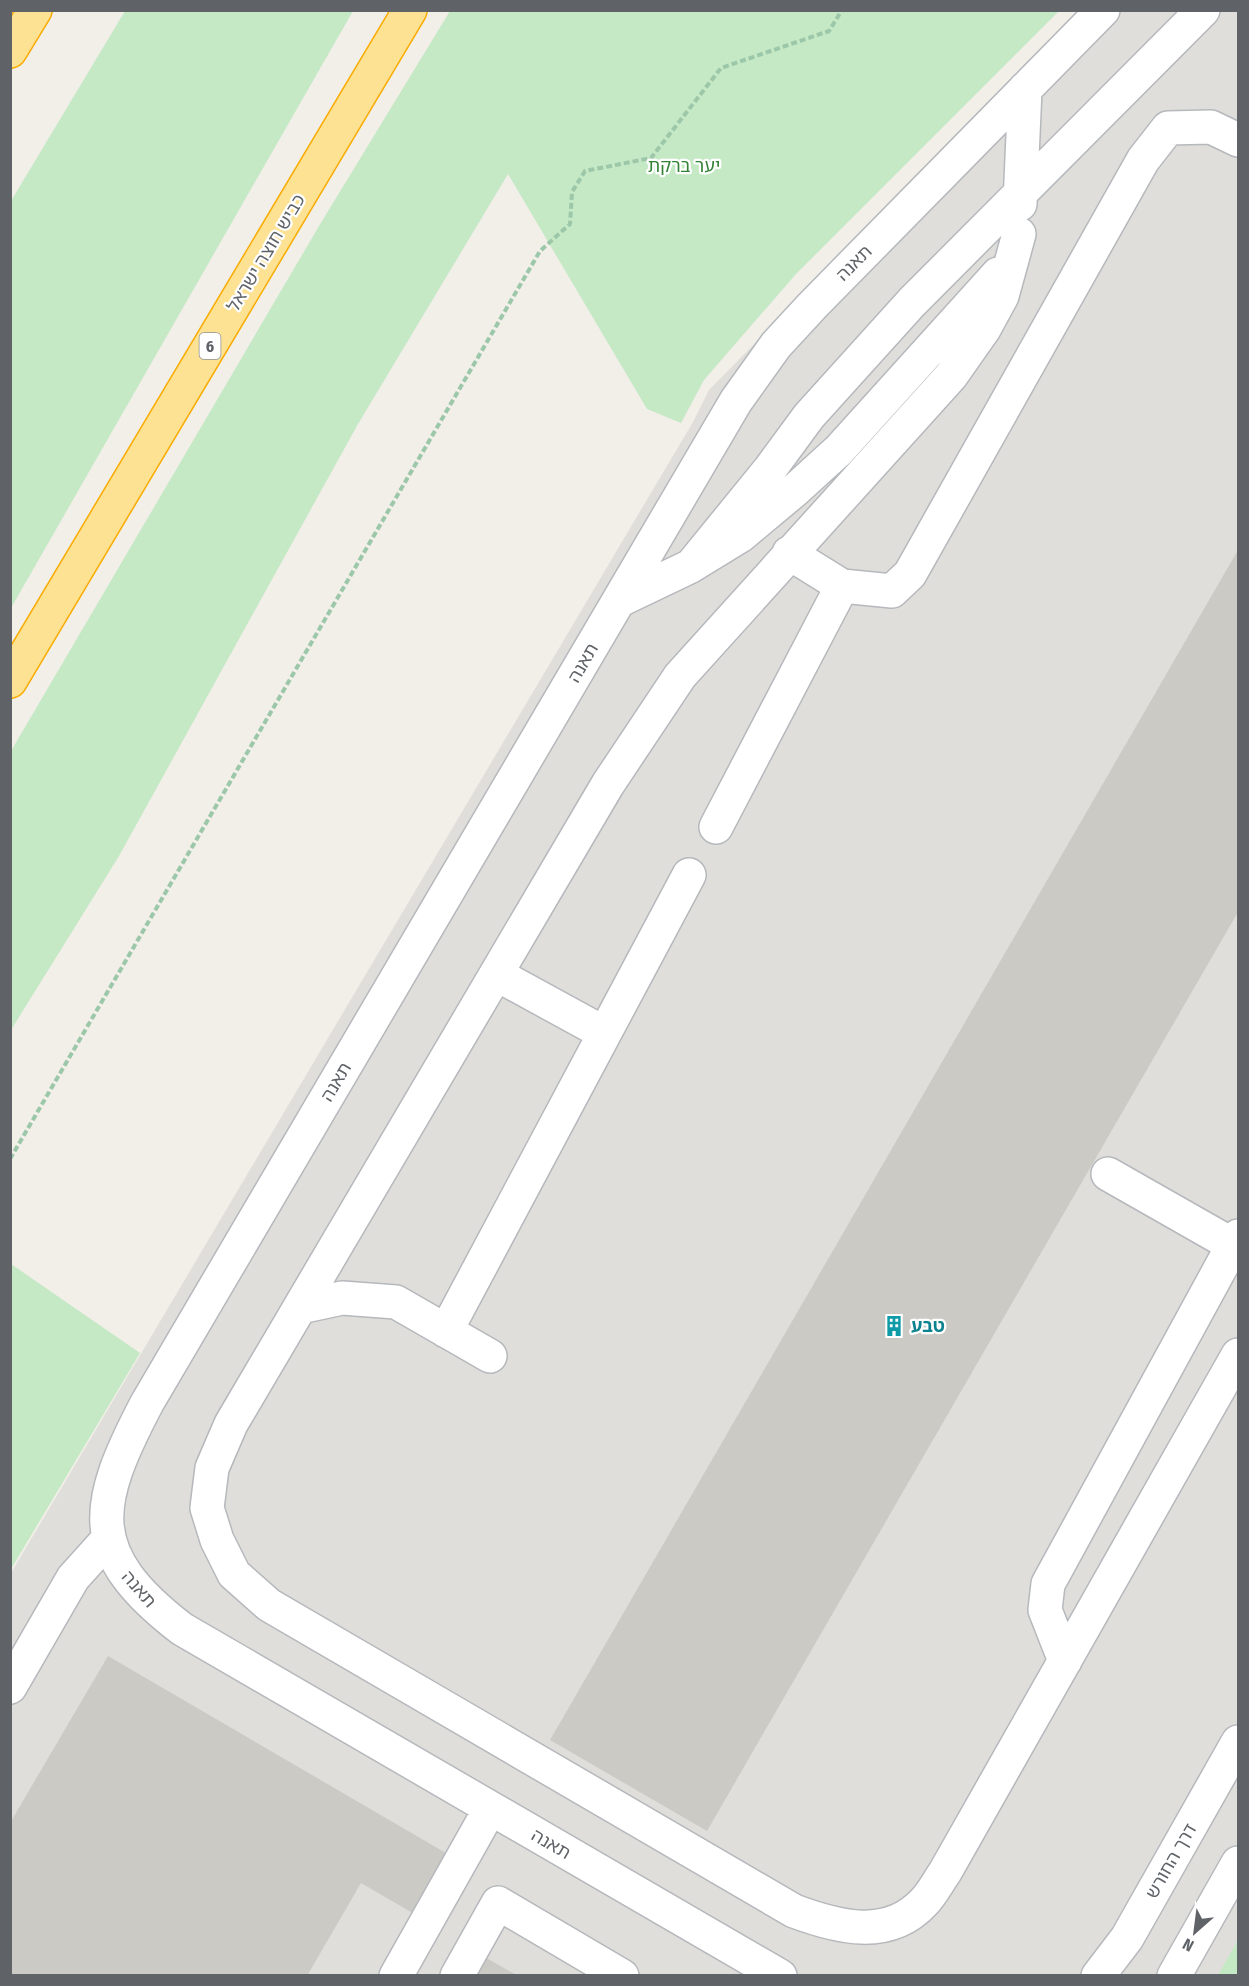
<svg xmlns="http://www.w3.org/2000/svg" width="1249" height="1986" viewBox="0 0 1249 1986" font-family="'Fira Sans Condensed','Noto Sans Hebrew',sans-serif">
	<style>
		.industrial { fill: #e0deda }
		.green { fill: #c5e8c5 }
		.building { fill: #cccac5 }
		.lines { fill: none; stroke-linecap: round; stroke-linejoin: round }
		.minor-casing { stroke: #b5b8bc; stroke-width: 36 }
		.highway-casing { stroke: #f9ab00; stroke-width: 36 }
		.path { stroke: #9cc7a9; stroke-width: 4; stroke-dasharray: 6 3; stroke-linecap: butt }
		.minor { stroke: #fff; stroke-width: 33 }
		.highway { stroke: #fde293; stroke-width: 33 }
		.labels { text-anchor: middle; stroke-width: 4.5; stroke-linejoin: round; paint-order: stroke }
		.shield { fill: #fff; stroke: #8f9295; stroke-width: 1.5 }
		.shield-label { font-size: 16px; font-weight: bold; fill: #5f6368 }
		.park-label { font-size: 18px; fill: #348238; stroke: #fff }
		.street-label { font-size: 18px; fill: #5f6368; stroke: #fff }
		.culture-label { font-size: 18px; font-weight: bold; fill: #0d838f; stroke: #fff; text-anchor: start }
	</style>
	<rect width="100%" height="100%" fill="#f1efe8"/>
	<path class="industrial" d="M1082,11H1238V1975L11,1976V1573L693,422L709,390Z"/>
	<path class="green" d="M125,11H353L11,608V201Z
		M450,11H1059L796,274L704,380L681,423L647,409L508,174L358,424L119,856L11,1030V751L319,226Z
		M11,1264L140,1353L11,1569Z
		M1238,1940V1975H1218Z"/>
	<path class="building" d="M1238,550V912L707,1831L550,1740Z
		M108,1656L451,1856L416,1915L361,1883L307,1976H10V1823Z
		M476,1952L518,1976H463Z"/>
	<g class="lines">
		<defs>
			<path id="minor" d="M1020,204L1025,89
				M1019,234L1002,296L984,329L951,376L680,676L608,784L231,1424L212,1468L207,1508L217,1540L234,1574L269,1605L794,1911C837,1927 888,1941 924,1902C932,1894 938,1882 945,1872L1238,1355
				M691,566L770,469L809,416L912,302L1203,10
				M842,586L892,591L910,574L1143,160L1168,128L1211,127L1238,140
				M620,600L691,566L740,536L794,491L839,450L998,274
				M716,827L842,586L789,553
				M496,974L604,1033
				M1108,1174L1238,1248
				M300,1307L342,1298L396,1302L490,1356
				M446,1331L689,875
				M1065,1661L1045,1610L1048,1584L1238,1236
				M10,1687L73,1578L109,1538
				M396,1976L490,1809
				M457,1976L498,1903L622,1976
				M780,1976L182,1629C83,1553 93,1506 147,1403L736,401L776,345L812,306L1103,10
				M1098,1976L1127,1938L1238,1742
				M1174,1976L1238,1863"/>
			<path id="highway" d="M10,51L35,10
				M10,681L410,10"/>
		</defs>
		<use href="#minor" class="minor-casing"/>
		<use href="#highway" class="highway-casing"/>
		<path class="path" d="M10,1159L540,251L570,224L572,192L585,171L651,158L721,68L829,31L842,10"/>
		<use href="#minor" class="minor"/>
		<use href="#highway" class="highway"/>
	</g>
	<defs>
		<symbol id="building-bare" viewBox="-9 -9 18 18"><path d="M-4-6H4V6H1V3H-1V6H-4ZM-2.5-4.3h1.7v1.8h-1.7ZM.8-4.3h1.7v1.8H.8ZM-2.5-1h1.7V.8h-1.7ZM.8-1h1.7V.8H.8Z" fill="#0f9aa8" stroke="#fff" stroke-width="2.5" paint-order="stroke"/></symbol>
	</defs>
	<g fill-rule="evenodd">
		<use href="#building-bare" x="879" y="1311" width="30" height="30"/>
	</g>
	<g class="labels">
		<rect class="shield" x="199.5" y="333" width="21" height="26" rx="4.5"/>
		<g class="shield-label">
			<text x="210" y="352">6</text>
		</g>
		<g class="park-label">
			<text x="684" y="172">יער ברקת</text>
		</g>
		<g class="street-label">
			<text transform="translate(266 253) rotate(-59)" y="6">כביש חוצה ישראל</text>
			<text transform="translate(854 263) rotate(-45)" y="6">תאנה</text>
			<text transform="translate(583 663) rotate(-60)" y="6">תאנה</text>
			<text transform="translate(336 1082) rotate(-59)" y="6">תאנה</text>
			<text transform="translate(139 1589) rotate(49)" y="6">תאנה</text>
			<text transform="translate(551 1844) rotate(30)" y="6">תאנה</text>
			<text transform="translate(1171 1861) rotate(-60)" y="6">דרך החורש</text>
		</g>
		<g class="culture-label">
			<text x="911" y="1332">טבע</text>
		</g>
	</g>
	<rect width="1249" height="1986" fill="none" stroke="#5f6368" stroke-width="24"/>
	<g transform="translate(1195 1932) rotate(208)" stroke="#ffffff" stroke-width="4.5" paint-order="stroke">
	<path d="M0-4.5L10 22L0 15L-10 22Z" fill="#5f6368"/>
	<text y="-9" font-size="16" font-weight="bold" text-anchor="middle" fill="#5f6368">N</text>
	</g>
</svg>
